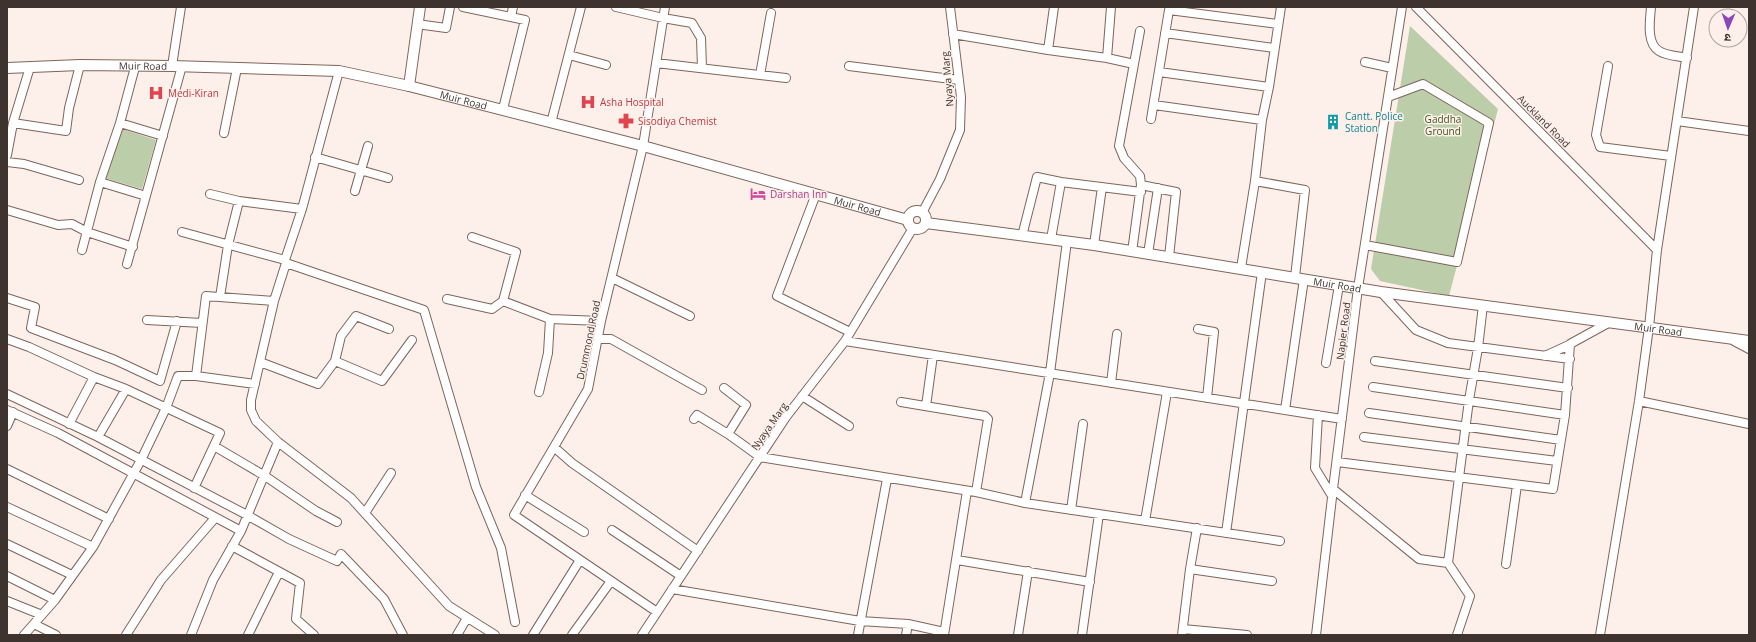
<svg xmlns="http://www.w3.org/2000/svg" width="1756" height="642" viewBox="0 0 1756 642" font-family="'Open Sans','Noto Sans Devanagari',sans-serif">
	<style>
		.green { fill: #bccda9 }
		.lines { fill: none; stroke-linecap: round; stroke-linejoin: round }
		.minor-casing { stroke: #80645a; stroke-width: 10 }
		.major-casing { stroke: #80645a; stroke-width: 12 }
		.minor { stroke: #fff; stroke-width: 8 }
		.major { stroke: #fff; stroke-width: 10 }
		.labels { text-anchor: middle; stroke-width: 3; stroke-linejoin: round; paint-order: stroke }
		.street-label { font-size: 10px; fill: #3f332f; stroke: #fdf0eb }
		.health-label { font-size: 10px; fill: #be3a42; stroke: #fdf0eb; text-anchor: start }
		.culture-label { font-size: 10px; fill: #0d838f; stroke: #fdf0eb; text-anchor: start }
		.park-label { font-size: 10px; fill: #3d541d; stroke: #fdf0eb }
		.hotel-label { font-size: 10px; fill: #b23c85; stroke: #fdf0eb; text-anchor: start }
	</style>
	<rect width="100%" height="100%" fill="#fdf0eb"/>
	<path class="green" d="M1410,26L1498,109L1449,296L1380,281L1371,269Z
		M120,128L156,140L142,189L105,178Z"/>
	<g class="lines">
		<defs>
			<path id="minor" d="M463,7L525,20L503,109
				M616,7L663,18L692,23L701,38L702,68
				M1416,7L1657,250
				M1651,7C1650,20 1646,43 1659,51C1667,56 1678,56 1687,58
				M511,17L513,7
				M417,24L446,28L450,7
				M1165,33L1274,48
				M953,34L1048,50L1107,58L1134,64
				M1048,50L1054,7
				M569,55L606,65
				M1107,58L1111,7
				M1365,62L1392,68
				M656,63L786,78
				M172,66L181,7
				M849,66L959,80
				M1608,66L1596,135L1600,147L1671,156
				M339,71L302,209L285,260L286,263L274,301L251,400V410L256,421L278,442L351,498L449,606L495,635
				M1159,72L1269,87
				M760,75L771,13
				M1154,105L1262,120
				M1151,119L1169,10L1278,24
				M1677,121L1749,131
				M13,123L66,131L69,108L80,65
				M120,123L163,136
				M551,123L581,7
				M224,133L237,68
				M7,155L13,123L30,67
				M315,157L388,178
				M7,162L24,164L79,180
				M1255,181L1305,190L1295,277
				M100,182L146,196
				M1141,185L1176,192L1169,257
				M355,191L368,146
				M210,194L239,201L302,209
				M816,194L777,296L850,332
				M7,210L58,225L72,224L87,232L133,247
				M922,213L940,179L960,130L961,97L950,7
				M182,232L285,260
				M1022,236L1037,177L1061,182L1141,192
				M472,237L516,252L503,301
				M1051,239L1061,182
				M1094,245L1102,187
				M1365,245L1457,262L1489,123L1423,84L1388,97
				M82,250L100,182L120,123L135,67
				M1132,252L1141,185L1140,176L1124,158L1119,146L1140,31
				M1148,254L1158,188
				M286,263L424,310L476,487L501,548L515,622
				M127,264L182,66
				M1241,268L1255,181L1262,120L1269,87L1281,7
				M612,278L690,316
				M1381,292L1416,330L1448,343L1570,359
				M220,297L228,245L239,201
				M7,298L35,307L31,328L115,360L160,381L177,321
				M447,299L492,309L503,301L550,319L601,321
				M147,320L202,323
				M1198,329L1214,332L1207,398
				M7,339L29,347L94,377L126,389L220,433L194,488
				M598,339H611L702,390
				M845,341L1342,419
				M1734,341L1749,349
				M1545,356L1571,344
				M335,361L382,381L412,340
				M1375,361L1568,388
				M260,362L318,384L335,361L341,336L356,316L389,329
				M1326,363L1339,285
				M196,376L206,296L274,301
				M1111,383L1117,334
				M1373,387L1565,415
				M724,388L746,405L728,434
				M539,392L548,353L550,319
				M7,394L98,437L247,515L289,539L337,561L341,554L384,599L403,635
				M802,396L849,426
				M1639,401L1749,424
				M901,402L985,416L988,419L976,492
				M926,406L933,355
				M7,410L58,433L241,531
				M1285,410L1304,279
				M1369,413L1561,440
				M1318,415L1315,468L1332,496
				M694,419L697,415L728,434L760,457L976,492L1025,503L1280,541
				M69,424L94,377
				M7,426L13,412
				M98,437L126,389
				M1364,437L1557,461
				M214,446L265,476L316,511L337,522
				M554,447L572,463L698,551
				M1337,462L1553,489L1565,415L1570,344L1610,322
				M7,469L109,519
				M1333,489L1419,559L1448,563L1470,596L1457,635
				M525,495L584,532
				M1025,503L1050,373L1067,241
				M7,507L93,547
				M1071,510L1083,424
				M365,513L391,473
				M1145,521L1167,392
				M612,530L681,576
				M1226,533L1262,272
				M7,544L72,575
				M232,546L300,583L296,619L314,635
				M957,560L1090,582
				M1448,563L1469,400L1478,348L1483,305
				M1506,564L1517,485
				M1190,569L1272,581
				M7,576L55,600
				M672,589L860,621L908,624L944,632
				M7,601L42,615
				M657,612L514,515L588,389L601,321L643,146L665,7
				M34,624L56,635
				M1183,629L1247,635
				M24,635L55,600L93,547L141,460L166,408L178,376H196L255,384
				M126,635L161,580L215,518
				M191,635L213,580L241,531L278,442
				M248,635L279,572
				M457,635L467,618
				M533,635L580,560
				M572,635L611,581
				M642,635L786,417L845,341L913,228
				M858,635L887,479
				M906,635L908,624
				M944,635L967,491
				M1018,635L1028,571
				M1082,635L1099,514
				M1182,635L1190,569L1197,528
				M1316,635L1333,489L1358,288L1402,7
				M1600,635L1639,401L1649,327L1657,250L1694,7"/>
			<g id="major">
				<path id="s1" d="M7,68L80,65L172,66L339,71L409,86L643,146L908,220"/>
				<path d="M409,86L420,7"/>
				<circle cx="917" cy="220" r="9"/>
				<path id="s2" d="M926,223L1094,245L1381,292L1749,341"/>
			</g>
		</defs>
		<use href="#minor" class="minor-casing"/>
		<use href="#major" class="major-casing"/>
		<use href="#minor" class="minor"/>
		<use href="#major" class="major"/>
	</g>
	<defs>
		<symbol id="hospital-bare" viewBox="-9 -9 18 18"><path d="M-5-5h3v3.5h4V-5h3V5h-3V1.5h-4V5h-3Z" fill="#e0444e" stroke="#fdf0eb" stroke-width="2.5" paint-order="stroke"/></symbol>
		<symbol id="pharmacy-bare" viewBox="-9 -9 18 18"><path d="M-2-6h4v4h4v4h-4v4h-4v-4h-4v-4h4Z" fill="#e0444e" stroke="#fdf0eb" stroke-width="2.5" paint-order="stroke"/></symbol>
		<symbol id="building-bare" viewBox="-9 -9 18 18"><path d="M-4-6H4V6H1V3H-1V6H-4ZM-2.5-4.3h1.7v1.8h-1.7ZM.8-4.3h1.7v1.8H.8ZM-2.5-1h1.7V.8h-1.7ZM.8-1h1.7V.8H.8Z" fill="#0f9aa8" stroke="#fdf0eb" stroke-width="2.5" paint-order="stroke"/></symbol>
		<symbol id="hotel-bare" viewBox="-9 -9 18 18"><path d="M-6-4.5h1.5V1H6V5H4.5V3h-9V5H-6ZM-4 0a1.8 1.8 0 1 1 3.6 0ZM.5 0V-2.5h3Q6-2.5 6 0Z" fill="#d1479c" stroke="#fdf0eb" stroke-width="2.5" paint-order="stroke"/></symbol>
	</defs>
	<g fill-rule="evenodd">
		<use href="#hospital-bare" x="145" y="82" width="22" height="22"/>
		<use href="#hospital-bare" x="577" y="91" width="22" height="22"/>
		<use href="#pharmacy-bare" x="615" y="110" width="22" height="22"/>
		<use href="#building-bare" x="1322" y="111" width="22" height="22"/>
		<use href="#hotel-bare" x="747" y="183" width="22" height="22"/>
	</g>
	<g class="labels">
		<g class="street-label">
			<text dy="4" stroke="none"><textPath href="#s1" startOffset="136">Muir Road</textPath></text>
			<text transform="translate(947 79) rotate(-95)" y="4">Nyaya Marg</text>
			<text dy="4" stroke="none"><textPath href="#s1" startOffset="460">Muir Road</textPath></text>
			<text transform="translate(1544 121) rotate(45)" y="4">Auckland Road</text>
			<text dy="4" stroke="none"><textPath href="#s1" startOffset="868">Muir Road</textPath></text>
			<text dy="4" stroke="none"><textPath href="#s2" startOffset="416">Muir Road</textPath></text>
			<text dy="4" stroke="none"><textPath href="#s2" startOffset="740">Muir Road</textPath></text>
			<text transform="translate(1343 331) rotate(-83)" y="4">Napier Road</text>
			<text transform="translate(588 340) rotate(-78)" y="4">Drummond Road</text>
			<text transform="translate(769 426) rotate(-55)" y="4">Nyaya Marg</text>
		</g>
		<g class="health-label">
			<text x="168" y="97">Medi-Kiran</text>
			<text x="600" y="106">Asha Hospital</text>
			<text x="638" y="125">Sisodiya Chemist</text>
		</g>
		<g class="culture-label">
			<text x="1345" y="120">Cantt. Police<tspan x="1345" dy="12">Station</tspan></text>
		</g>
		<g class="park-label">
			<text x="1443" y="123">Gaddha<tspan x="1443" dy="12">Ground</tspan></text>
		</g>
		<g class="hotel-label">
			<text x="770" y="198">Darshan Inn</text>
		</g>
	</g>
	<rect width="1756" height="642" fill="none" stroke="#3f332f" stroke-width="16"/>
	<g transform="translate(1728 28) rotate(182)"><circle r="19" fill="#fdf0eb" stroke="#b1a4a0"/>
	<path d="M0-3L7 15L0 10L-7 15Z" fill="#8c46b9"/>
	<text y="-6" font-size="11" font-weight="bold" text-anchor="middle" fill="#3f332f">उ</text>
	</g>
</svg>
